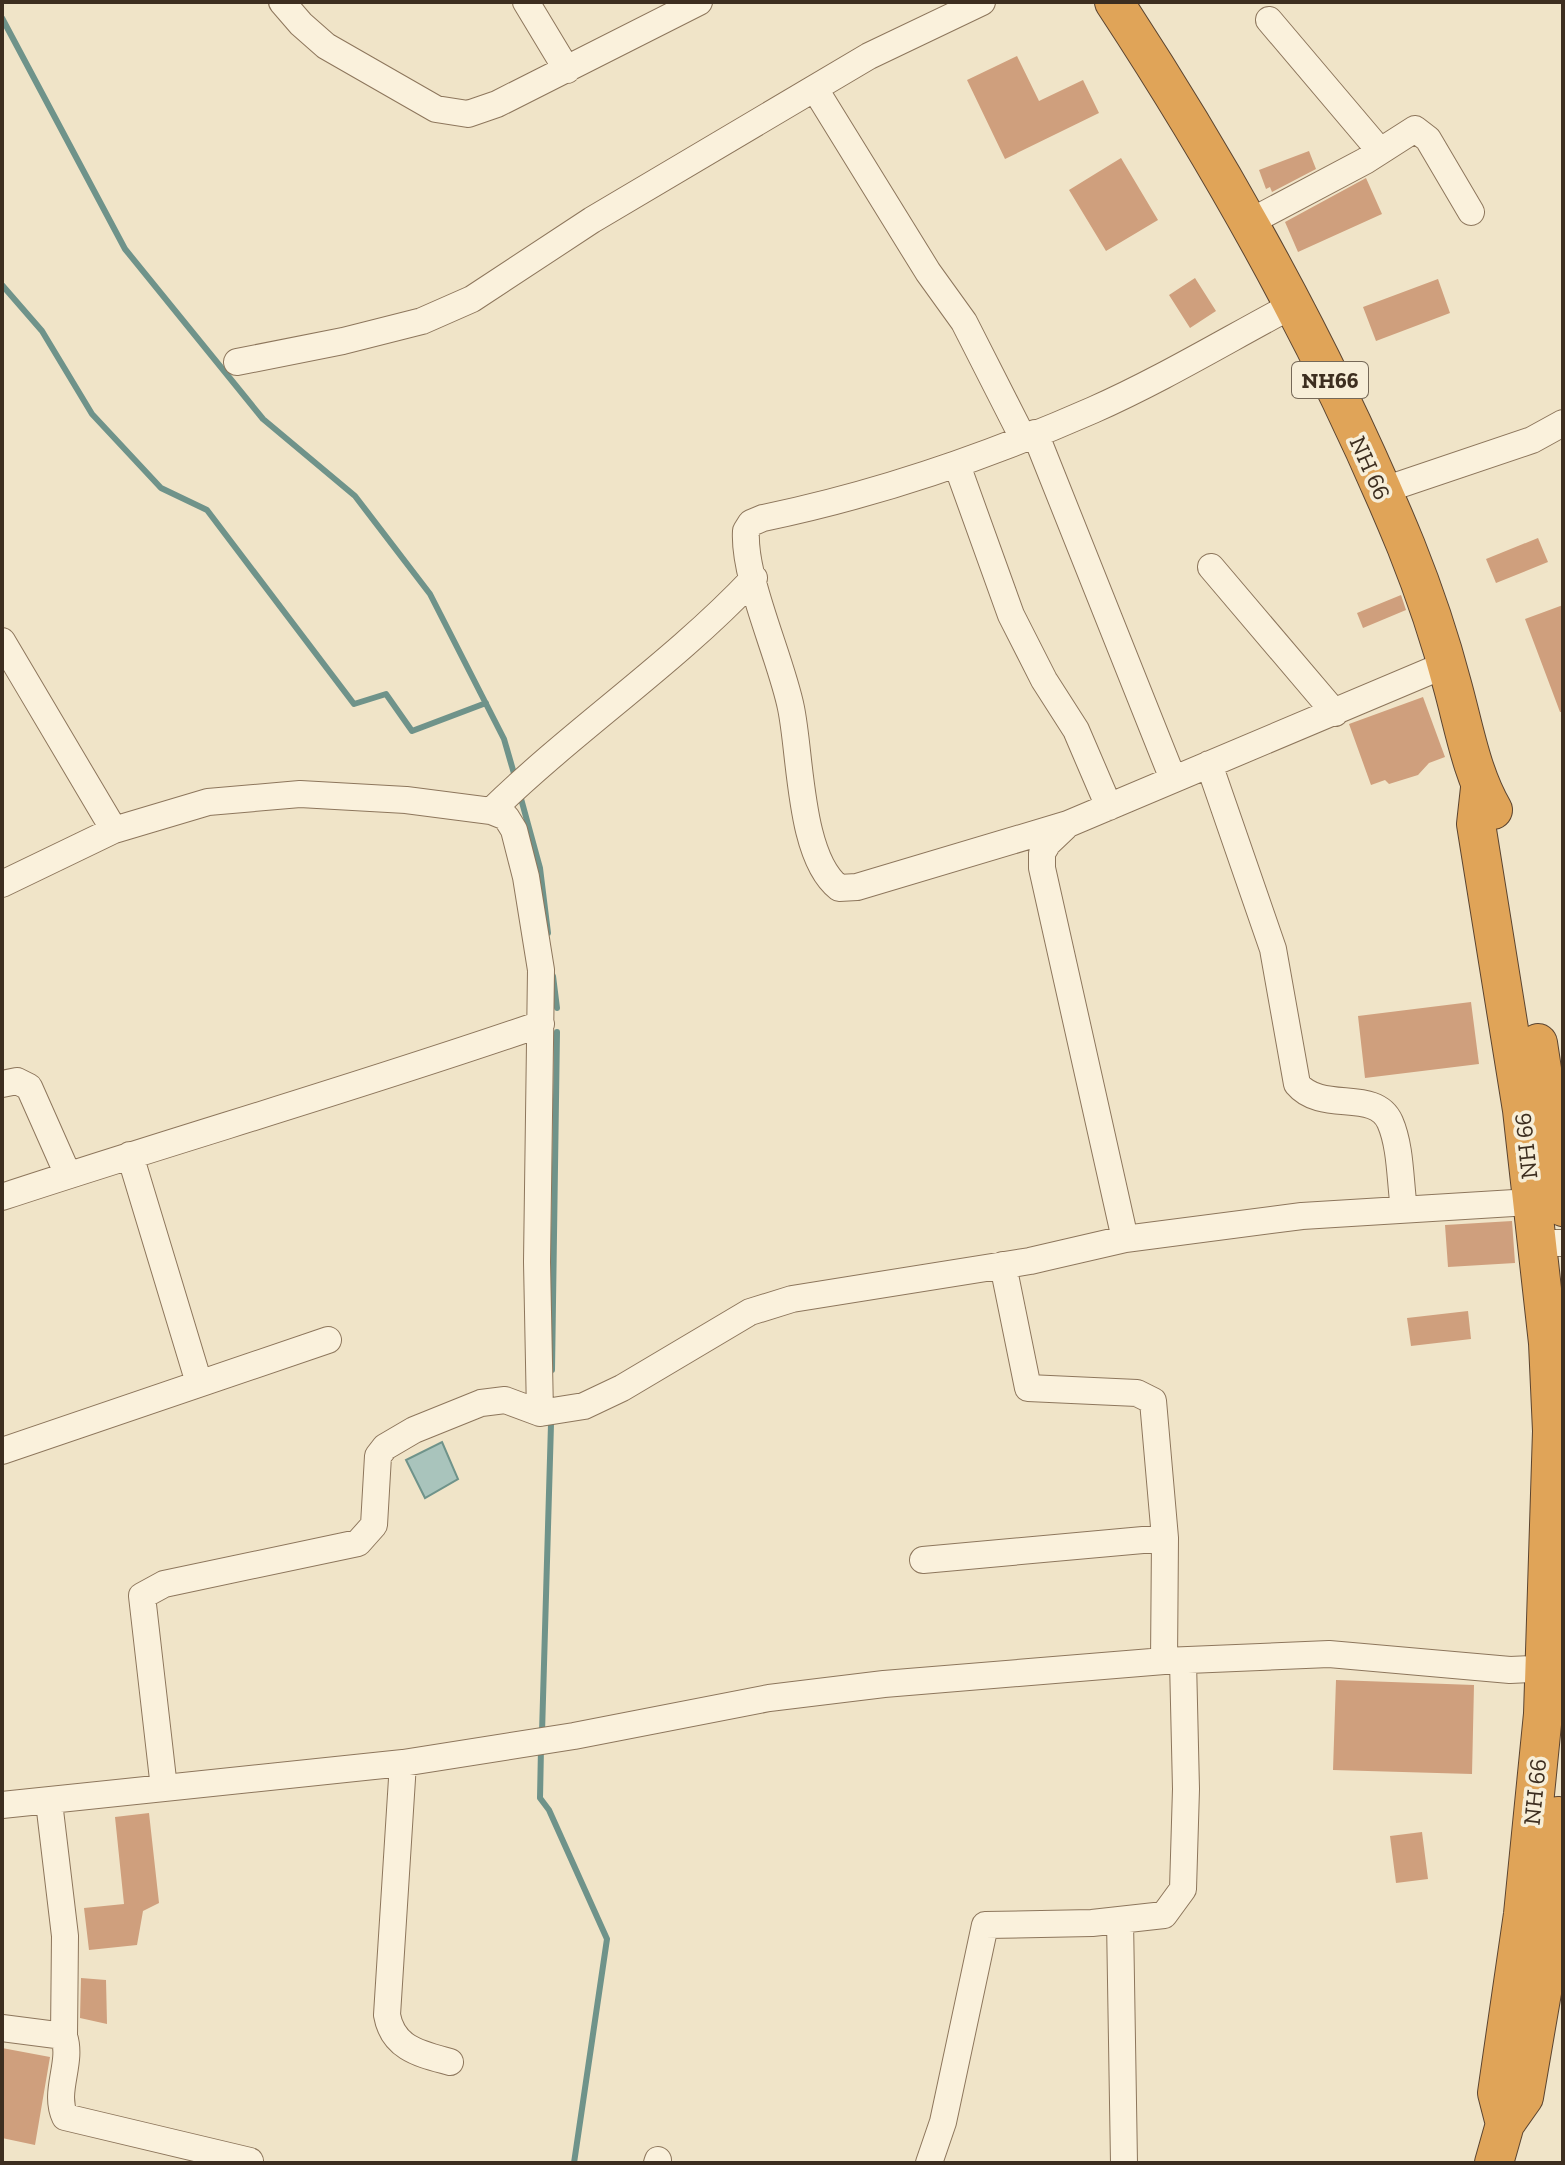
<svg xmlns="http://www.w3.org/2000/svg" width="1565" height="2165" viewBox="0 0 1565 2165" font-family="'Zilla Slab',serif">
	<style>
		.water { fill: #a9c4bc; stroke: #6f938a; stroke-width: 2 }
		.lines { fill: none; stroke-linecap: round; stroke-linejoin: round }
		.stream { stroke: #6f938a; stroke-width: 6 }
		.building { fill: #cf9f7d }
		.minor-casing { stroke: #8d765c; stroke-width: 28 }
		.highway-casing { stroke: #5b4430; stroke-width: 40 }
		.minor { stroke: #faf1dc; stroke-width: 26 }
		.highway { stroke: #e0a458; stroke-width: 38 }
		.labels { text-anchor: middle; stroke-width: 7; stroke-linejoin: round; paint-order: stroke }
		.shield { fill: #f7eed8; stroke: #756857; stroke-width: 2 }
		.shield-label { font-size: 22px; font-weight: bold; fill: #3d2e20 }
		.street-label { font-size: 24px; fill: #3d2e20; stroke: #f7eed8 }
	</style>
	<rect width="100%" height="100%" fill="#f0e4c8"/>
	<path class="water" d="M442,1442L458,1479L425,1498L406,1460Z"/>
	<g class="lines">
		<path class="stream" d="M2,18L125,249L263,419L355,496L430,594L504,739L515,777
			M2,285L42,331L92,414L161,488L207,510L354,704L386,694L412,731L486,703
			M520,795L540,868L548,933
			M553,976L557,1008
			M552,1370L557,1032
			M542,1733L551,1424
			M541,1748L540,1798L549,1810L607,1939L574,2163"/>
	</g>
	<path class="building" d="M1017,56L1039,101L1083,80L1099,113L1005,159L967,80Z
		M1309,151L1316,169L1272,192L1270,187L1266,189L1259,170Z
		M1121,158L1158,220L1106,251L1069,190Z
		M1366,178L1382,214L1298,252L1285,222Z
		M1195,278L1216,311L1190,328L1169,295Z
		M1438,279L1450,313L1376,341L1363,307Z
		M1538,538L1548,562L1496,583L1486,559Z
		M1401,595L1406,610L1363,628L1357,613Z
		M1563,605V712H1560L1525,619Z
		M1423,697L1445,757L1429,763L1418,775L1389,784L1385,780L1371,785L1349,724Z
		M1471,1002L1479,1064L1365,1078L1358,1016Z
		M1512,1221L1515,1263L1448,1267L1445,1225Z
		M1468,1311L1471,1339L1411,1346L1407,1318Z
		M1336,1680L1474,1685L1472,1774L1333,1770Z
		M149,1813L159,1903L143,1911L137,1945L89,1950L84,1908L124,1904L115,1817Z
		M1422,1832L1428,1879L1396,1883L1390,1836Z
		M81,1978L106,1980L107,2024L80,2018Z
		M2,2048L50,2057L35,2145L2,2138Z"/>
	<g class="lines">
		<defs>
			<path id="minor" d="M282,2L301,24L326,46L436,109L468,114L497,104L699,2
				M526,2L567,70
				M1269,20L1380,151
				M815,89L928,272L964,322L1023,438
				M1248,223L1365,161L1415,129L1428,139L1471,212
				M237,362L343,341L422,321L472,299L592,220L869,56L982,2
				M1035,433L1173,779
				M957,465L1011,615L1044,680L1076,730L1109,807
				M1381,491L1532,440L1563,423
				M1211,567L1335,713
				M2,641L114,830
				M1209,764L1273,949L1297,1084C1322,1114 1375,1088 1390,1122C1401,1147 1400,1182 1404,1209
				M491,811C575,729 674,663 754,578
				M1068,824L857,887L839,888C799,857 801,756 791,708C781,658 743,578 746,531L751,523L763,518C879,494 984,458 1093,410C1161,380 1227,340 1293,305
				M2,884L114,830L208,802L300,794L406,800L491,811L506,817L514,830L526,877L541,970L537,1262L540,1413
				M2,1084L17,1081L29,1087L68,1175
				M130,1155L199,1383
				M2,1197C181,1138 362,1086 541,1024
				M1125,1239L1042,868V853L1048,843L1068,824L1447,664
				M1537,1243H1563
				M1003,1265L1028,1388L1137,1393L1153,1401L1165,1538L1164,1661
				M2,1451L328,1340
				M923,1560L1165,1538
				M403,1763L387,2015C393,2049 421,2054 450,2062
				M164,1788L142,1596L164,1584L358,1543L374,1525L378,1456L385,1447L414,1430L481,1403L505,1400L540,1413L584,1406L622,1388L750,1312L792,1299L1030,1261L1125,1239L1302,1216L1546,1201
				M2,1805L403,1763L574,1736L769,1698L884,1684L1164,1661L1329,1654L1510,1670L1560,1668
				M1120,1920L1124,2163
				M2,2028L64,2036L65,1936L49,1802
				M64,2036C73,2063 53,2091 65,2117L250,2161
				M657,2163L658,2160
				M929,2163L943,2122L985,1925L1092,1923L1164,1915L1183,1889L1186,1789L1183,1661"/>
			<path id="highway" d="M1114,2C1227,174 1328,356 1406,546C1424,591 1440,638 1452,684C1464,727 1471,772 1493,810
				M1480,788L1476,824L1522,1110L1548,1343L1552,1431L1543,1714L1523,1914L1497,2093L1505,2124
				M1538,1043L1563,1207
				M1494,2163L1505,2124L1524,2097L1545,1975L1558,1816"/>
		</defs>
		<use href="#minor" class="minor-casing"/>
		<use href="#highway" class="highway-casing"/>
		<use href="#minor" class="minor"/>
		<use href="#highway" class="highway"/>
	</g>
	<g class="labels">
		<rect class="shield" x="1292" y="362" width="76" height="36" rx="6"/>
		<g class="shield-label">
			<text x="1330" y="388">NH66</text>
		</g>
		<g class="street-label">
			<text transform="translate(1370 468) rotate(66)" y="8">NH 66</text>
			<text transform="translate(1526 1146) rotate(-96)" y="8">NH 66</text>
			<text transform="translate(1535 1792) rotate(-84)" y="8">NH 66</text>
		</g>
	</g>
	<rect width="1565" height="2165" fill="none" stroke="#3d2e20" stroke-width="8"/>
</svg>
